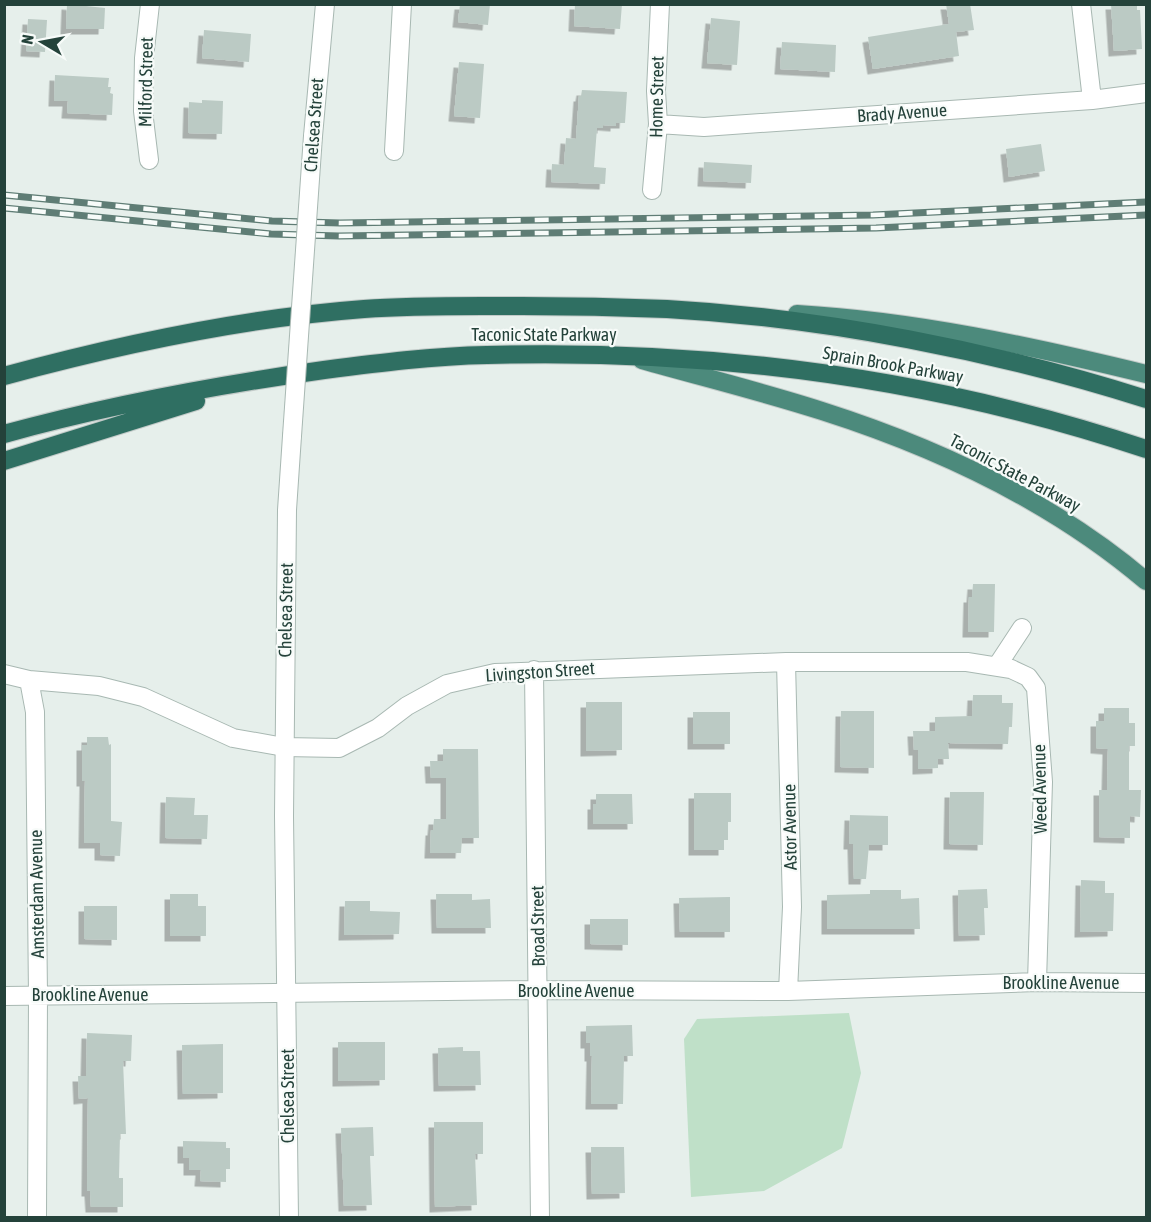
<svg xmlns="http://www.w3.org/2000/svg" width="1151" height="1222" viewBox="0 0 1151 1222" font-family="'Asap Condensed',sans-serif">
	<style>
		.green { fill: #bfe0c8 }
		.building { fill: #bbcac4; filter: url(#shadow) }
		.lines { fill: none; stroke-linecap: round; stroke-linejoin: round }
		.minor-casing { stroke: #a8b8b2; stroke-width: 20 }
		.tertiary-casing { stroke: #a8b8b2; stroke-width: 20 }
		.trunk-casing { stroke: #c2cac8; stroke-width: 20 }
		.motorway-casing { stroke: #c2cac8; stroke-width: 20 }
		.minor { stroke: #fff; stroke-width: 18 }
		.tertiary { stroke: #fff; stroke-width: 18 }
		.trunk { stroke: #4c8a7c; stroke-width: 18 }
		.motorway { stroke: #2f6f62; stroke-width: 18 }
		.rail-casing { stroke: #5f7d75; stroke-width: 7 }
		.rail { stroke: #f7fbf9; stroke-width: 4.5; stroke-dasharray: 14; stroke-linecap: butt }
		.tertiary-bridge-casing { stroke: #a8b8b2; stroke-width: 20; stroke-linecap: butt }
		.tertiary-bridge { stroke: #fff; stroke-width: 18 }
		.labels { text-anchor: middle; stroke-width: 4.5; stroke-linejoin: round; paint-order: stroke }
		.street-label { font-size: 18px; fill: #24423a; stroke: #f7fbf9 }
	</style>
	<defs>
		<filter id="shadow"><feDropShadow dx="-5.5" dy="5.5" stdDeviation="0" flood-color="#0004"/></filter>
	</defs>
	<rect width="100%" height="100%" fill="#e6efeb"/>
	<path class="green" d="M849,1013L861,1073L842,1148L764,1191L691,1197L684,1039L697,1019Z"/>
	<path class="building" d="M67,4L105,8L104,29H66Z
		M460,4H490L488,25L458,22Z
		M575,4H622L620,29L574,26Z
		M946,4H970L974,30L956,32L959,56L873,69L868,37L949,24Z
		M1111,4H1137V10H1140L1142,49L1114,51Z
		M711,18L740,21L737,65L707,63Z
		M28,19L47,20L45,52L26,51Z
		M204,30L251,34L249,62L202,58Z
		M782,42L836,45L835,72L780,69Z
		M459,62L484,64L480,118L454,116Z
		M55,75L109,78L108,87H111L110,93L113,94L112,115L67,113L68,101H54Z
		M582,90L627,92L625,123H616V126L603,125V128H597L594,167L606,168L605,184L551,182L552,164L564,165L566,138L576,139L579,96H581Z
		M202,100L223,101L222,134L188,133L189,102L202,103Z
		M1041,144L1045,171L1009,177L1006,149Z
		M704,162L752,165L751,183L703,181Z
		M973,584H995L994,632H968L969,597H972Z
		M973,695H1002V703H1013L1012,727H1009L1008,744L948,743L949,759H938V768L918,769V750H914L913,731H935V717L972,716Z
		M586,702H622V750L586,751Z
		M1104,708H1129V723H1135V746H1129V790H1141L1140,817L1130,816V838L1099,837V790H1107L1108,749L1096,748V721H1104Z
		M841,711H874V768L840,767Z
		M693,712H730V744H693Z
		M87,737H108L109,745L111,744V821L122,822L120,856L100,855V843H84L85,781H82V745H87Z
		M443,749H478L479,838H462L461,853H430L431,830H433L434,819H446V778H431L430,761H443Z
		M950,792H984L983,845L949,844Z
		M694,793H731V822H728V840H724V850H694Z
		M596,794H632L633,824H593V804H596Z
		M166,797L195,798L194,815H208L207,839L165,838Z
		M850,815L888,816V845H869L866,879H854L853,844H849Z
		M1081,880L1105,881V893H1114L1113,931L1080,932Z
		M987,889L988,908H984L985,935L959,936L958,890Z
		M870,890H901V899L919,898L920,929H827V895L870,894Z
		M170,894H198V906H206V936H170Z
		M436,894H472V900L490,899L491,928H437Z
		M730,897V932H680L679,898Z
		M345,901H370V911L400,912L399,934L344,935Z
		M84,906H117V940L84,939Z
		M590,919H628V945L590,944Z
		M632,1025L633,1056H624L623,1104H591L592,1056H590V1043H586V1026Z
		M87,1033L132,1035L131,1061H123L126,1134H120L119,1178H123V1207H91L90,1191H87L88,1098L79,1099L78,1076H86Z
		M338,1042H385V1080L338,1081Z
		M223,1044V1093L183,1094L182,1045Z
		M463,1047V1051H480L481,1085L439,1086L438,1048Z
		M434,1122H483V1154H475L477,1205L435,1207Z
		M373,1127L374,1156H370L372,1205L344,1206L341,1128Z
		M183,1141L226,1142V1148H230V1169H226V1182L200,1181L201,1170H189V1158H183Z
		M591,1147H624L625,1193L592,1194Z"/>
	<g class="lines">
		<defs>
			<path id="minor" d="M1081,4L1092,100
				M658,124L704,127L1092,100L1146,93
				M394,151L402,4
				M149,160L143,111L144,58L150,4
				M652,190L658,124L656,91L660,4
				M786,662L792,907L788,991
				M997,666L1022,628
				M534,670L540,1218
				M4,674L29,680L99,686L143,697L233,738L284,747L339,748L378,728L407,706L447,684L495,673L786,662H967L1011,669L1028,677L1036,688L1043,782L1037,982
				M29,680L35,712L38,996L37,1218
				M4,996L539,990L788,991L1037,982L1146,983"/>
			<path id="tertiary" d="M313,136L325,4
				M289,1218L284,816L287,510L292,436"/>
			<path id="trunk" d="M797,314C916,321 1031,346 1146,374
				M642,360C702,377 763,392 822,411C938,448 1053,502 1146,581"/>
			<path id="motorway" d="M4,376C122,344 243,318 364,309C417,305 469,306 522,306C570,306 619,307 667,309C825,318 995,351 1146,399
				M4,434C109,405 217,385 324,370C378,363 432,356 487,355C710,349 934,378 1146,449
				M4,461L196,401"/>
		</defs>
		<use href="#minor" class="minor-casing"/>
		<use href="#tertiary" class="tertiary-casing"/>
		<use href="#trunk" class="trunk-casing"/>
		<use href="#motorway" class="motorway-casing"/>
		<use href="#minor" class="minor"/>
		<use href="#tertiary" class="tertiary"/>
		<use href="#trunk" class="trunk"/>
		<use href="#motorway" class="motorway"/>
		<defs>
			<path id="rail" d="M4,195L272,221L340,223L873,215L1146,202
				M4,208L271,234L339,236L876,228L1146,215"/>
		</defs>
		<use href="#rail" class="rail-casing"/>
		<use href="#rail" class="rail"/>
		<defs>
			<path id="tertiary-bridge" d="M292,436L313,136"/>
		</defs>
		<use href="#tertiary-bridge" class="tertiary-bridge-casing"/>
		<use href="#tertiary-bridge" class="tertiary-bridge"/>
	</g>
	<g class="labels">
		<g class="street-label">
			<text transform="translate(146 82) rotate(-89)" y="6">Milford Street</text>
			<text transform="translate(657 97) rotate(-89)" y="6">Home Street</text>
			<text transform="translate(902 113) rotate(-4)" y="6">Brady Avenue</text>
			<text transform="translate(314 125) rotate(-86)" y="6">Chelsea Street</text>
			<text x="544" y="341">Taconic State Parkway</text>
			<text transform="translate(893 365) rotate(10)" y="6">Sprain Brook Parkway</text>
			<text transform="translate(1015 473) rotate(28)" y="6">Taconic State Parkway</text>
			<text transform="translate(286 610) rotate(-89)" y="6">Chelsea Street</text>
			<text transform="translate(540 672) rotate(-4)" y="6">Livingston Street</text>
			<text transform="translate(1040 789) rotate(-91)" y="6">Weed Avenue</text>
			<text transform="translate(790 827) rotate(-91)" y="6">Astor Avenue</text>
			<text transform="translate(37 894) rotate(-91)" y="6">Amsterdam Avenue</text>
			<text transform="translate(538 926) rotate(-91)" y="6">Broad Street</text>
			<text x="1061" y="989">Brookline Avenue</text>
			<text x="576" y="997">Brookline Avenue</text>
			<text x="90" y="1001">Brookline Avenue</text>
			<text transform="translate(288 1096) rotate(-90)" y="6">Chelsea Street</text>
		</g>
	</g>
	<rect width="1151" height="1222" fill="none" stroke="#24423a" stroke-width="12"/>
	<g transform="translate(42 42) rotate(280)" stroke="#f7fbf9" stroke-width="4.5" paint-order="stroke">
	<path d="M0-4.5L10 22L0 15L-10 22Z" fill="#24423a"/>
	<text y="-9" font-size="16" font-weight="bold" text-anchor="middle" fill="#24423a">N</text>
	</g>
</svg>
